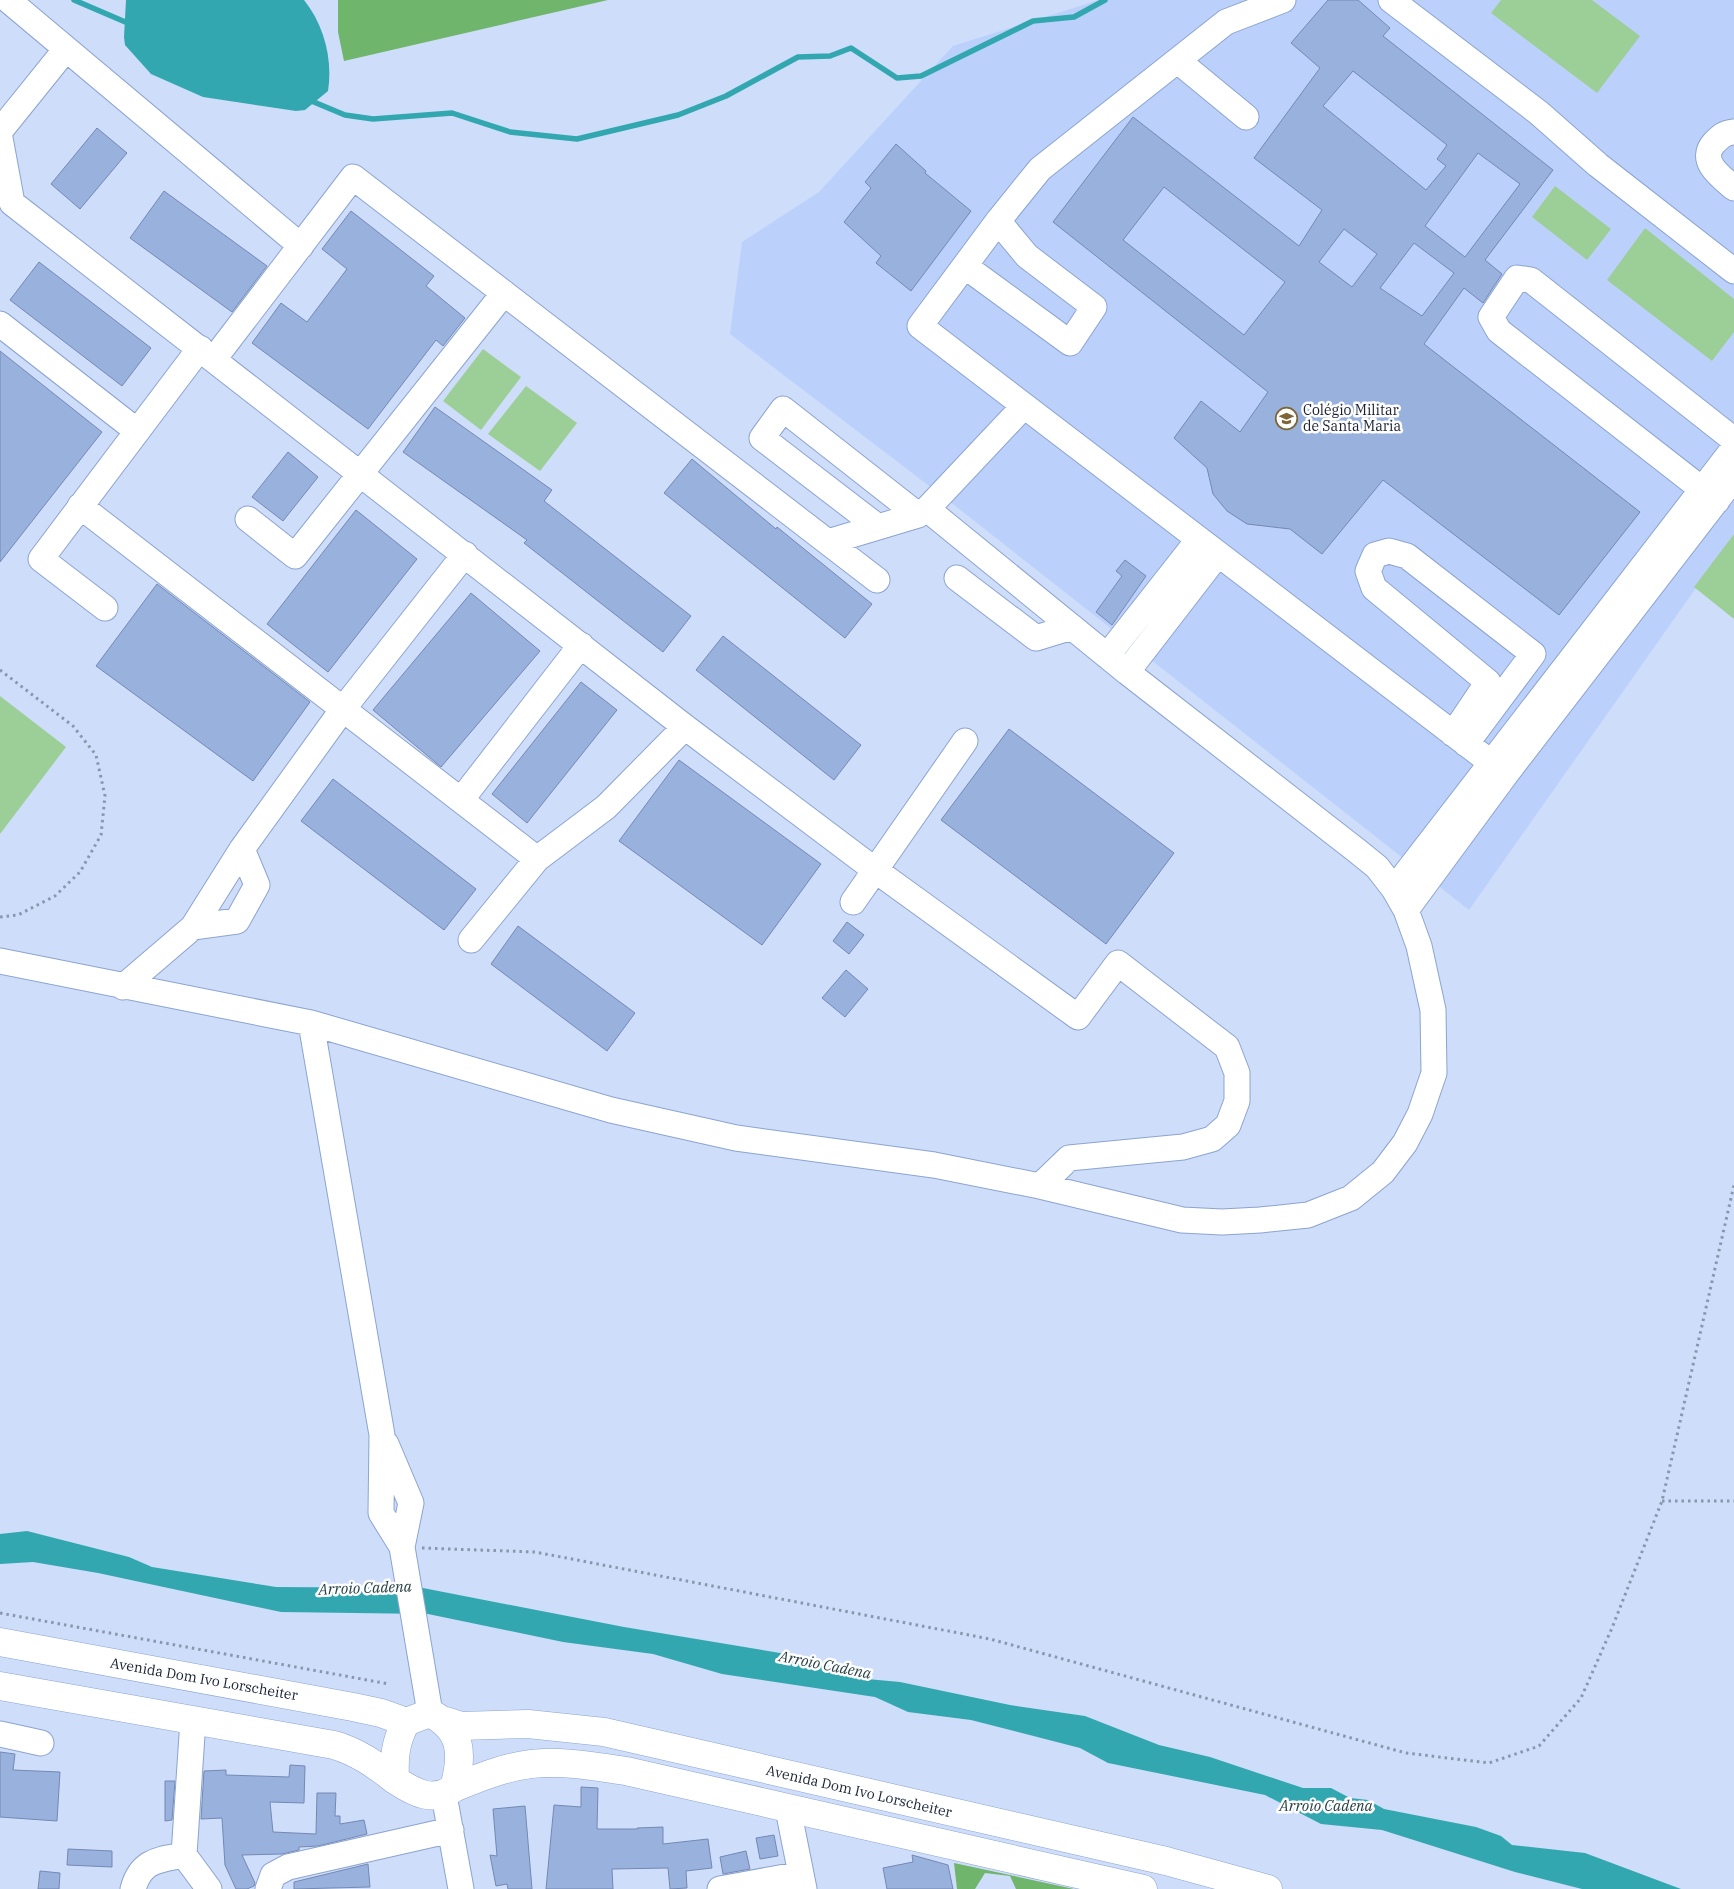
<svg xmlns="http://www.w3.org/2000/svg" width="1734" height="1889" viewBox="0 0 1734 1889" font-family="'IBM Plex Serif',serif">
	<style>
		.built { fill: #bbd1fb }
		.green { fill: #9ccf97 }
		.forest { fill: #70b56c }
		.water { fill: #33a7b0 }
		.lines { fill: none; stroke-linecap: round; stroke-linejoin: round }
		.stream { stroke: #33a7b0; stroke-width: 5.5 }
		.building { fill: #99b1dd; stroke: #7389b4; fill-rule: evenodd }
		.minor-casing { stroke: #8ca4d0; stroke-width: 27 }
		.major-casing { stroke: #8ca4d0; stroke-width: 29 }
		.path { stroke: #8996ad; stroke-width: 3; stroke-dasharray: 2.5 4; stroke-linecap: butt }
		.minor { stroke: #fff; stroke-width: 25 }
		.major { stroke: #fff; stroke-width: 28 }
		.labels { text-anchor: middle; stroke-width: 5; stroke-linejoin: round; paint-order: stroke }
		.poi-label { font-size: 14px; fill: #182132; stroke: #fefefe; text-anchor: start }
		.street-label { font-size: 14px; fill: #182132; stroke: #fefefe }
		.water-label { font-size: 15px; font-style: italic; fill: #274042; stroke: #fefefe }
	</style>
	<rect width="100%" height="100%" fill="#ceddf9"/>
	<path class="built" d="M1099,0H1734V534L1469,910L949,501L730,334L742,242L819,192L953,46Z"/>
	<path class="green" d="M1501,0H1592L1640,36L1597,93L1491,13Z
		M1555,186L1611,229L1587,260L1532,217Z
		M1645,228L1734,299V332L1712,361L1607,280Z
		M483,349L521,377L481,430L443,401Z
		M526,386L577,423L540,471L488,434Z
		M1734,534V619L1694,587Z
		M0,696L66,747L0,834Z"/>
	<path class="forest" d="M338,0H608L344,61L338,32Z
		M954,1863L1074,1889H1016L1010,1876L985,1873L975,1889H957Z"/>
	<path class="water" d="M126,0H304C324,25 333,59 328,91L305,110L296,111L203,97L151,74L125,45L124,37Z
		M27,1531L129,1557L152,1567L276,1587L423,1588L624,1627L786,1654L849,1672L856,1678L900,1682L1010,1705L1085,1716L1159,1745L1210,1757L1303,1788H1331L1350,1798L1368,1800L1384,1809L1476,1827L1501,1836L1512,1845L1585,1853L1681,1889H1582L1515,1872L1382,1830L1321,1824L1265,1795L1108,1763L1080,1748L971,1720L908,1712L875,1697L722,1674L653,1654L563,1642L428,1614L281,1612L98,1573L33,1562L0,1564V1534Z"/>
	<g class="lines">
		<path class="stream" d="M74,0L130,24
			M309,100L345,115L373,119L452,113L510,132L577,139L678,115L726,96L798,57L830,56L851,48L897,78L921,76L1033,21L1074,17L1105,0"/>
	</g>
	<path class="building" d="M1328,0H1358L1390,28L1383,36L1553,170L1485,260L1502,274L1483,303L1464,288L1424,344L1640,512L1559,615L1383,480L1322,554L1290,529L1247,524L1227,511L1213,494L1207,468L1174,438L1201,401L1240,432L1268,392L1053,222L1133,117L1299,246L1322,210L1254,158L1320,68L1291,43ZM1353,71L1447,145L1437,159L1446,166L1426,190L1323,106ZM1478,153L1520,184L1465,257L1425,226ZM1164,187L1285,282L1244,335L1123,240ZM1344,229L1377,254L1352,287L1319,262ZM1414,243L1454,273L1422,316L1380,288Z
		M97,128L127,153L80,209L51,184Z
		M896,144L926,171L925,173L971,211L911,291L876,263L881,256L844,222L871,188L865,182Z
		M164,191L267,266L232,312L130,238Z
		M351,211L434,276L426,286L465,318L443,346L436,340L368,429L252,343L281,303L307,322L347,269L322,249Z
		M39,262L151,348L122,386L10,300Z
		M0,351L102,432L0,562Z
		M435,407L552,490L544,501L691,616L663,652L524,543L527,540L403,452Z
		M288,452L318,477L283,521L252,497Z
		M692,459L776,529L777,527L872,604L845,638L664,493Z
		M356,510L417,559L328,672L267,624Z
		M1125,560L1146,576L1112,625L1096,612L1122,576L1116,571Z
		M157,584L310,702L253,781L96,666Z
		M471,593L540,651L441,767L373,710Z
		M723,636L861,745L834,780L696,670Z
		M581,682L617,710L527,823L492,794Z
		M1009,729L1174,853L1106,944L941,820Z
		M679,760L821,864L762,945L619,841Z
		M333,779L476,889L444,930L301,821Z
		M847,922L864,935L849,954L833,941Z
		M518,926L635,1013L607,1051L491,964Z
		M846,970L868,989L845,1017L822,998Z
		M0,1752L15,1754L13,1770L60,1772L57,1821L0,1817Z
		M290,1765L305,1766L304,1803L270,1802L273,1832L316,1834L317,1793H336L335,1816H340V1824L364,1820L367,1834L318,1846L299,1847V1850L282,1854L242,1855L255,1883L254,1886L247,1889H236L225,1865L222,1818L201,1819L204,1771L226,1770V1775L289,1777Z
		M165,1781H175L172,1820L165,1821Z
		M581,1787L598,1788L597,1829H637V1828L663,1827V1844L708,1839L712,1868L686,1871L687,1888L670,1889L668,1868L612,1869L613,1889H546L554,1805L581,1807Z
		M525,1806L532,1889H508L507,1884L496,1886L490,1855L497,1856L493,1809Z
		M774,1835L778,1856L760,1859L756,1838Z
		M68,1849L112,1851V1867L67,1865Z
		M746,1851L750,1869L723,1874L720,1857Z
		M912,1855L948,1865L953,1889H887L883,1868L913,1862Z
		M368,1864L370,1887L294,1889V1882Z
		M40,1871L60,1873L59,1889H38Z"/>
	<g class="lines">
		<defs>
			<path id="minor" d="M8,0L301,246
				M1283,0L1226,22L1040,169L998,221L920,326L1506,774
				M1391,0L1539,113L1598,165L1734,271
				M1178,61L1246,117
				M0,131L66,49
				M1734,132C1724,133 1721,136 1714,143C1698,161 1721,177 1734,188
				M0,138L12,203L685,727L875,870L1078,1017L1118,963L1227,1047L1237,1073V1101L1228,1125L1212,1139L1183,1147L1069,1158L1040,1186
				M966,267L1070,343L1094,307L1027,256L998,221
				M0,324L137,431
				M214,359L353,177L877,580
				M1717,501L1499,331L1491,317L1517,278L1531,280L1734,440
				M80,506L537,859
				M248,519L295,556L504,293
				M878,527L762,438L783,409L918,515
				M828,542L918,515L927,509L1024,406
				M957,578L1036,638L1072,627
				M105,608L41,559L200,348
				M1107,656L1199,539
				M1127,672L1218,554
				M1453,734L1488,682L1374,588L1368,571L1375,555L1389,551L1407,556L1533,654L1466,744
				M461,800L581,645
				M1394,889L1734,448
				M853,902L965,741
				M1406,910L1506,774L1734,478
				M193,927L237,921L257,885L242,849
				M471,940L537,859L606,807L685,727
				M0,961L311,1023L611,1110L736,1138L934,1165L1040,1186L1182,1220L1222,1222L1260,1220L1308,1215L1351,1198L1383,1172L1405,1143L1420,1114L1434,1073L1433,1010L1419,946L1406,910L1394,889L1377,867L1356,850L1127,672L927,509
				M123,987L193,927L242,849L343,709L465,554
				M311,1023L382,1435L381,1513L402,1547
				M386,1444L411,1503L402,1547L430,1713
				M193,1720L184,1855L209,1889
				M0,1734L41,1743
				M444,1795L461,1889
				M788,1809L804,1889
				M133,1889C141,1860 158,1860 184,1855
				M268,1889L273,1875L288,1867L451,1830
				M720,1889L801,1874"/>
			<path id="major" d="M0,1642L353,1707L381,1713L406,1722
				M0,1686L334,1745C358,1752 376,1765 395,1780
				M430,1713C463,1730 463,1755 454,1788C433,1803 415,1793 395,1780C394,1758 395,1742 406,1722Z
				M446,1721L461,1726L528,1724L604,1732L1166,1861L1268,1889
				M454,1788C482,1776 513,1764 544,1763C572,1762 598,1767 626,1771L1143,1889"/>
		</defs>
		<use href="#minor" class="minor-casing"/>
		<use href="#major" class="major-casing"/>
		<path class="path" d="M0,670L73,726L96,755L105,796L101,835L80,872L55,896L18,915L0,917
			M1662,1501H1734
			M422,1548L535,1552L990,1639L1406,1753L1489,1763L1539,1746L1581,1698L1612,1628L1662,1501L1734,1185
			M0,1613L389,1684"/>
		<use href="#minor" class="minor"/>
		<use href="#major" class="major"/>
	</g>
	<defs>
		<symbol id="school-ring" viewBox="-11 -11 22 22"><circle r="9.5" fill="#fefefe" stroke="#7d6535" stroke-width="1.5"/><path d="M0-5L7-2L0 1L-7-2ZM-4 1L0 2.5L4 1V4Q0 6-4 4Z" fill="#7d6535"/></symbol>
	</defs>
	<g fill-rule="evenodd">
		<use href="#school-ring" x="1274" y="406" width="25" height="25"/>
	</g>
	<g class="labels">
		<g class="poi-label">
			<text x="1303" y="415">Colégio Militar<tspan x="1303" dy="16">de Santa Maria</tspan></text>
		</g>
		<g class="street-label">
			<text transform="translate(204 1679) rotate(10)" y="5">Avenida Dom Ivo Lorscheiter</text>
			<text transform="translate(859 1791) rotate(13)" y="5">Avenida Dom Ivo Lorscheiter</text>
		</g>
		<g class="water-label">
			<text transform="translate(365 1588) rotate(-2)" y="5">Arroio Cadena</text>
			<text transform="translate(825 1665) rotate(11)" y="5">Arroio Cadena</text>
			<text x="1326" y="1811">Arroio Cadena</text>
		</g>
	</g>
</svg>
